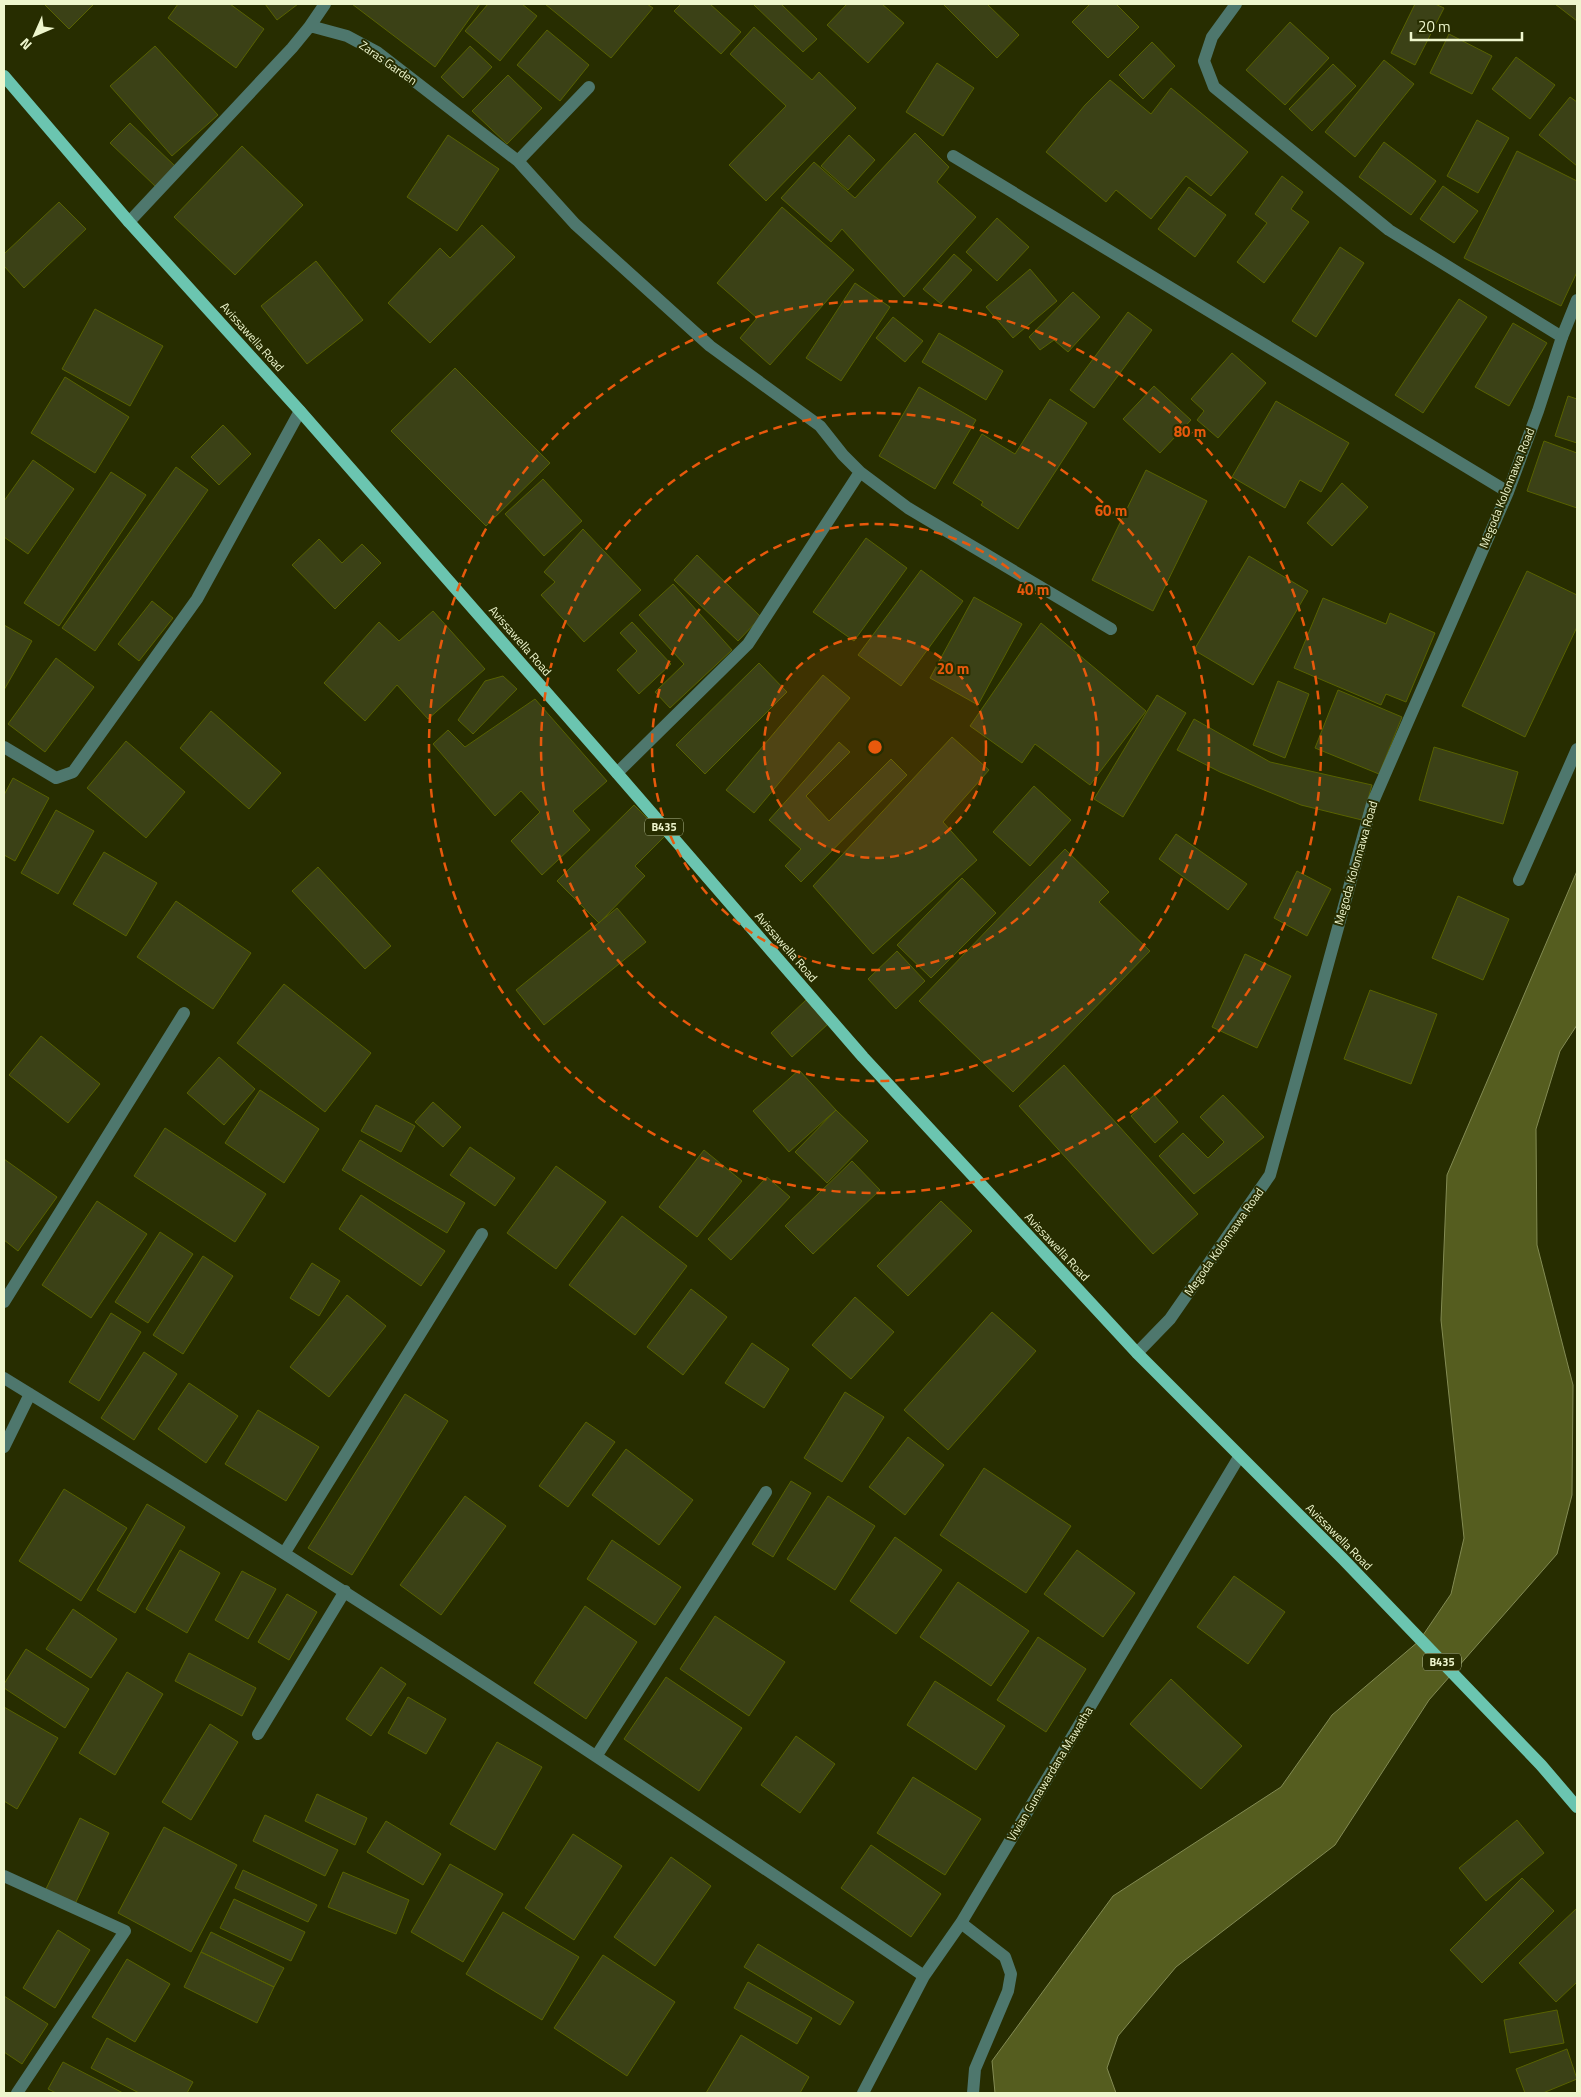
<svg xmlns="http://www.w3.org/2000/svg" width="1581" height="2097" viewBox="0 0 1581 2097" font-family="'Titillium Web',sans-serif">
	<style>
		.water { fill: #555d1f; stroke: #838b53 }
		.building { fill: #3b4116; stroke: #586200 }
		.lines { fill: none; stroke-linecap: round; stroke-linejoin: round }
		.lane { stroke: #4e776d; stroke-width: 12 }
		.street { stroke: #4e776d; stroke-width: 12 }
		.primary { stroke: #6bc5b0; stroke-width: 12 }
		.ring { fill: none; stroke: #e8590c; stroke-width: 2.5; stroke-dasharray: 9 6 }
		.labels { text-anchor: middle; stroke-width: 4; stroke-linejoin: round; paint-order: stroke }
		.shield { fill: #272d00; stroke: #b2ba90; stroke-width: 1 }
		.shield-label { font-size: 11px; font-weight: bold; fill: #eef6cd }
		.street-label { font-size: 12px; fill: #eef6cd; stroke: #272d00 }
		.centre { fill: #e8590c; stroke: #272d00; stroke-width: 2.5 }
		.ring-label { font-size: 15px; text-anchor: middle; font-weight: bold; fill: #e8590c; stroke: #272d00; stroke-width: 4; stroke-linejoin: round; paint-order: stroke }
	</style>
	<rect width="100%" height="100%" fill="#272d00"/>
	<path class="water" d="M1577,871V1025L1560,1051L1536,1129L1537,1245L1573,1385L1572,1495L1557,1554L1429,1700L1335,1845L1176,1967L1118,2036L1107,2068L1116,2093H995L992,2061L1113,1896L1281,1787L1332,1715L1419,1641L1451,1594L1464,1538L1441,1320L1447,1175Z"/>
	<path class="building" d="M44,4H94L69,29Z
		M178,4H230L264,29L236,68L168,18Z
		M265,4H298L277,20Z
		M352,4H480L435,67Z
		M488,4H522L537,16L500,61L465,31Z
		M545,4H647L653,8L611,58Z
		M681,4H710L741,32L721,54L674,11Z
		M753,4H781L817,39L803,52Z
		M847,4H882L904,23L868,63L827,25Z
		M943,4H987L1019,35L997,58Z
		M1090,4H1116L1139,27L1108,58L1072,22Z
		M1415,4H1435L1444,8L1415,65L1391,53Z
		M1555,4H1577V21Z
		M1290,22L1329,58L1285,105L1246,70Z
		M754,27L812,80L819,72L856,108L766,201L729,165L786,106L730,54Z
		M547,30L589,65L560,101L517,65Z
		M1449,34L1492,56L1472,94L1430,73Z
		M1152,42L1175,66L1143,99L1119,75Z
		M155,46L218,115L172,156L110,86Z
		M470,46L492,67L463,98L441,77Z
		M1516,57L1555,85L1530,119L1492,89Z
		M1384,60L1414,84L1355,157L1325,132Z
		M937,63L974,88L943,136L906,112Z
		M1333,64L1356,86L1312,131L1289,109Z
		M508,75L542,108L507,144L472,111Z
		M1110,80L1151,114L1171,88L1248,152L1211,196L1186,176L1151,219L1116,190L1106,202L1046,152L1085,105Z
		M1570,97L1577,102V166L1539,135Z
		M1477,120L1509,138L1478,193L1447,176Z
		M130,123L176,167L156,187L110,143Z
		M915,133L949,167L937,182L976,217L904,297L842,229L831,242L781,198L814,162L855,198Z
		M448,135L499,169L457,231L407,197Z
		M849,135L875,160L848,190L821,166Z
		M1384,142L1436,181L1411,215L1359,177Z
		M242,146L303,205L235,275L174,217Z
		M1517,151L1577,181V272L1561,306L1464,258Z
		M1282,176L1303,192L1291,209L1309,222L1264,283L1237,262L1267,223L1255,214Z
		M1443,186L1478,211L1454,243L1420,219Z
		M1189,187L1226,215L1195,257L1158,229Z
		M59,202L86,229L24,288L4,266V254Z
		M782,207L854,270L770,365L740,338L757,318L717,283Z
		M997,218L1029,247L997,281L966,252Z
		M482,225L515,257L430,343L388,303L440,248L450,258Z
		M1340,247L1364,263L1316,337L1292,321Z
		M954,254L972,270L941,304L923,289Z
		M316,261L363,320L307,364L261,306Z
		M1030,269L1057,301L1013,338L986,307Z
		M855,283L890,307L841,381L806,358Z
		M1073,292L1100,317L1068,352L1054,340L1040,350L1029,337Z
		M1459,299L1487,317L1423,413L1395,395Z
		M95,309L163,346L130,406L62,369Z
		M1128,312L1152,330L1094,408L1070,390Z
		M893,317L923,341L905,362L876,338Z
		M1513,323L1547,343L1509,406L1475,387Z
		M939,333L1003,371L986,400L922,362Z
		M1232,353L1266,383L1218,438L1197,420L1204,411L1191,399Z
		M455,368L550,463L486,526L391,431Z
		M65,377L129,417L95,473L31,433Z
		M1154,386L1191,420L1160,453L1123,419Z
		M919,387L976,420L935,489L879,456Z
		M1568,396L1577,399V443L1555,436Z
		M1050,399L1087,423L1018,529L981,505L983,502L953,483L982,434L1015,454Z
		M1276,401L1349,443L1321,492L1300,480L1285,508L1232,477Z
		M223,425L251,454L219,485L191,457Z
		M1544,441L1577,453V508L1527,491Z
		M33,460L74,489L28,554L4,537V501Z
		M176,467L208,490L95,651L62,628Z
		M1146,470L1207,501L1153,611L1092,580Z
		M111,472L146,495L59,626L24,603Z
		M543,479L582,521L544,556L505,514Z
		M1342,483L1368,507L1332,546L1307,523Z
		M583,529L641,590L584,642L541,595L555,582L544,572Z
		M866,538L907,568L854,641L813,612Z
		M319,539L342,563L362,544L381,563L335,609L292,565Z
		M697,555L761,617L738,641L674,580Z
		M1249,556L1308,591L1253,685L1194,650Z
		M921,570L963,601L901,686L858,655Z
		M1527,571L1577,595V627L1525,737L1462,706Z
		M673,584L732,650L670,708L655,692L684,664L639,615Z
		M974,597L1022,624L978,705L930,678Z
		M1323,598L1386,624L1390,613L1435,633L1406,702L1386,694L1381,705L1294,668Z
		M152,601L173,618L139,661L118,644Z
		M433,611L485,669L428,719L397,685L365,721L324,683L379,622L399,641Z
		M632,622L671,664L639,694L617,670L637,651L620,633Z
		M1041,623L1146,711L1090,785L1035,744L1022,763L970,726Z
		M4,625L32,641L4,690Z
		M56,658L94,687L45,752L8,724Z
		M759,663L787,692L705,774L676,745Z
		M823,675L850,698L754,813L726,790Z
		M503,676L517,689L473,734L458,720L485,681Z
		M1278,681L1309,694L1285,758L1253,745Z
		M1338,690L1402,717L1379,774L1315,748Z
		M1157,695L1186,713L1123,817L1094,799Z
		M535,699L607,781L573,811L590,830L542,875L511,841L540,812L521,791L495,816L433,744L448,730L465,747Z
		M211,711L281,773L249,809L180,748Z
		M1194,719L1270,762L1372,785L1362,820L1301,805L1220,772L1177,750Z
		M952,737L989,770L943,822L977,860L873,954L813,886Z
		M126,741L185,792L146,838L87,788Z
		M839,742L850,752L806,796L829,821L891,759L907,775L801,882L785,866L801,849L769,820Z
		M1434,747L1518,772L1503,824L1419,800Z
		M13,778L49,798L15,861L4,855V795Z
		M1034,786L1071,820L1030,866L993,832Z
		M634,805L665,836L635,866L645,876L599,923L557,881Z
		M56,810L94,831L58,894L21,873Z
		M1176,834L1247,884L1228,910L1159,859Z
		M1065,849L1109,892L1099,902L1150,951L1013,1092L919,1001Z
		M104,852L157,883L126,936L73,904Z
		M318,867L391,946L365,969L292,891Z
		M1297,871L1331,889L1307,936L1274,918Z
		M962,878L996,913L931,978L897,945Z
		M1458,896L1509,919L1483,980L1432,958Z
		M176,901L251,953L213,1009L137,957Z
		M617,908L646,942L544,1025L516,990Z
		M897,951L925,981L896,1009L868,979Z
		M1245,954L1291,976L1257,1048L1212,1027Z
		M284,984L371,1053L325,1112L237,1043Z
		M1370,990L1437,1014L1411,1084L1344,1059Z
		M806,1000L828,1024L792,1057L771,1033Z
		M41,1036L100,1084L68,1123L9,1075Z
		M219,1057L255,1089L224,1125L187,1093Z
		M1064,1065L1198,1214L1153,1254L1019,1106Z
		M799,1070L836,1110L789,1152L753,1111Z
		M260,1090L319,1129L284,1183L225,1143Z
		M1154,1095L1178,1122L1155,1143L1131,1116Z
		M1223,1095L1264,1137L1194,1194L1159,1156L1183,1133L1208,1158L1224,1142L1200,1117Z
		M433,1102L461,1127L443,1147L415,1122Z
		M376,1105L415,1126L401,1152L361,1131Z
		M836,1110L868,1141L827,1183L795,1152Z
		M165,1128L266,1194L235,1242L134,1176Z
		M360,1140L465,1203L447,1233L342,1170Z
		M470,1147L515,1178L495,1206L450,1175Z
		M704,1150L742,1181L697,1237L659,1207Z
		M4,1159L57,1197L18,1251L4,1240Z
		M852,1161L880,1190L813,1254L785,1226Z
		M556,1166L606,1202L556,1269L507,1233Z
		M767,1177L790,1197L731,1260L708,1239Z
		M361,1195L445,1251L421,1286L339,1229Z
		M97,1201L147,1234L91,1318L42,1285Z
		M941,1201L972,1231L908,1296L877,1266Z
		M622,1216L687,1266L635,1335L569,1285Z
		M160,1232L193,1254L148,1323L115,1302Z
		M203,1256L233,1276L183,1354L153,1335Z
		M312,1263L340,1281L319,1316L290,1298Z
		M691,1289L727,1317L683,1375L647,1347Z
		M347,1295L386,1326L329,1397L290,1367Z
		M855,1297L894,1332L851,1379L812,1345Z
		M992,1312L1036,1351L948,1450L904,1410Z
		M111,1313L141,1332L99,1401L69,1382Z
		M752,1343L789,1369L764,1408L725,1383Z
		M144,1352L177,1374L134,1440L101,1418Z
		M189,1383L238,1416L206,1463L158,1429Z
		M845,1392L884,1417L842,1482L804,1458Z
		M405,1394L448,1421L352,1575L308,1548Z
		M258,1410L319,1447L286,1501L225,1464Z
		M586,1422L615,1442L568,1507L539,1486Z
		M908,1437L944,1465L905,1515L869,1487Z
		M626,1449L693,1500L659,1545L592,1495Z
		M984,1468L1071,1526L1026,1593L940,1535Z
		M791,1481L811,1493L773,1557L752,1544Z
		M64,1489L127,1528L81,1601L19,1561Z
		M465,1496L506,1526L441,1615L400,1585Z
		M828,1496L875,1526L835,1590L787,1559Z
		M147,1504L185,1527L135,1613L97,1590Z
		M895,1537L942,1570L896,1634L850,1601Z
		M612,1540L681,1587L655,1625L587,1579Z
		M180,1550L220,1573L187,1633L146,1609Z
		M1077,1550L1135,1593L1103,1637L1044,1594Z
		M242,1571L276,1589L248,1639L215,1620Z
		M1234,1576L1285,1612L1248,1664L1197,1627Z
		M958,1582L1029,1631L991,1686L920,1637Z
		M287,1594L317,1612L289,1660L258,1642Z
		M585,1606L637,1642L586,1719L534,1683Z
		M73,1609L117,1639L91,1678L46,1649Z
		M715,1616L785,1662L749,1716L680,1669Z
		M1038,1637L1086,1669L1046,1732L997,1700Z
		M26,1649L89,1689L65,1728L4,1688V1684Z
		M189,1653L256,1688L242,1716L175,1681Z
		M381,1667L406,1684L371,1736L346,1719Z
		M127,1672L163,1694L115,1775L79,1753Z
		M666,1677L742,1728L699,1791L624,1739Z
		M1171,1679L1242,1746L1201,1789L1130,1724Z
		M935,1681L1005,1726L976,1770L907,1725Z
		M408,1697L446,1719L426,1754L388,1733Z
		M4,1707L58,1738L17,1809L4,1801Z
		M210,1724L238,1742L191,1820L162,1802Z
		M796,1736L835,1764L800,1813L761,1785Z
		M497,1742L542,1767L495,1850L450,1824Z
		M913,1777L981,1819L945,1875L877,1833Z
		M317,1794L367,1818L355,1845L305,1821Z
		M265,1815L338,1850L325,1876L253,1841Z
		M80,1818L109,1833L74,1906L45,1891Z
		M1517,1820L1544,1853L1486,1901L1459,1868Z
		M386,1821L441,1854L423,1885L367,1852Z
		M164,1827L237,1865L191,1952L118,1913Z
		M573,1834L622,1866L574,1940L525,1908Z
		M871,1845L941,1894L911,1937L841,1888Z
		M671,1857L711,1886L655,1966L614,1937Z
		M450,1864L503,1894L463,1962L411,1932Z
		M243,1870L317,1905L308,1922L235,1888Z
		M343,1872L409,1900L396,1934L328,1907Z
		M1522,1878L1554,1911L1482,1983L1450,1950Z
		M234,1899L305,1932L291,1961L220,1928Z
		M1577,1908V1982L1556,2002L1519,1963Z
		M503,1912L579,1957L542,2020L466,1974Z
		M58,1930L90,1950L55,2008L23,1988Z
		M211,1932L284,1968L274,1987L201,1952Z
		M758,1944L854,2002L840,2025L744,1967Z
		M201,1952L274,1987L257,2023L184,1987Z
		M603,1955L675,2002L627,2076L554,2028Z
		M127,1959L170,1984L135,2042L92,2017Z
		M748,1982L812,2018L797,2044L734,2008Z
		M4,1996L48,2024L22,2064L4,2052Z
		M1557,2010L1564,2043L1510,2053L1504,2020Z
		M741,2035L809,2077L800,2093H706Z
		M107,2038L193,2082L187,2093H139L91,2068Z
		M1567,2049L1577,2079L1543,2093H1525L1516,2069Z
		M63,2062L123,2093H56L48,2089Z"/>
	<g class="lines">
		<path class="lane" d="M1236,4L1212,37L1204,61L1214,87L1389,230L1562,337"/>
		<path class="street" d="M310,26L325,4
			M953,156L1508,492
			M518,161L575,224L710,346L820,426L843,455L860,472
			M129,222L292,48L310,26L347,36L377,52L518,161L589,87
			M4,747L56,778L73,772L197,599L300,411
			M617,773L748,644L860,472L908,508L1111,629
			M1519,880L1577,749
			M4,1302L184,1013
			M1137,1353L1170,1319L1270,1175L1372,804L1508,492L1538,411L1562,337L1577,300
			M4,1378C316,1569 621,1771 924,1976
			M4,1447L30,1394
			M285,1552L482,1234
			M258,1734L345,1591
			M597,1755L766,1492
			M4,1876L125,1931L17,2093
			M961,1923L1005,1957L1011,1974L1008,1991L975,2069L973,2093
			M863,2093L924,1976L961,1923L1239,1457"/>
		<path class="primary" d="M4,76L129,222L300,411L617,773L863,1057L1137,1353L1343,1559L1541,1765L1577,1807"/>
	</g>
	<circle cx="875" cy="747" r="111" fill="#e8590c" fill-opacity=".12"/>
	<g class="ring">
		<circle cx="875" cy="747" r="111"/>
		<circle cx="875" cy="747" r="223"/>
		<circle cx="875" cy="747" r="334"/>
		<circle cx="875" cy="747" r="446"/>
	</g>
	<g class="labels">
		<g class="shield">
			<rect x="645" y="818.5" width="38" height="17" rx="4"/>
			<rect x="1423" y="1653.5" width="38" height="17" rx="4"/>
		</g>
		<g class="shield-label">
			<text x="664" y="831">B435</text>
			<text x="1442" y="1666">B435</text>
		</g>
		<g class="street-label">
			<text transform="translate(388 63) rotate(35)" y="4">Zaras Garden</text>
			<text transform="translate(252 337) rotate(48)" y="4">Avissawella Road</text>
			<text transform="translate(1507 488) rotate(-68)" y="4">Megoda Kolonnawa Road</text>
			<text transform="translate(520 641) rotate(49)" y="4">Avissawella Road</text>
			<text transform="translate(1356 863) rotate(-74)" y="4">Megoda Kolonnawa Road</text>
			<text transform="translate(786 947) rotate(49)" y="4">Avissawella Road</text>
			<text transform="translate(1224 1242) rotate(-55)" y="4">Megoda Kolonnawa Road</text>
			<text transform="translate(1057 1247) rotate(47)" y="4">Avissawella Road</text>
			<text transform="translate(1339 1537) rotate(45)" y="4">Avissawella Road</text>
			<text transform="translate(1050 1774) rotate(-59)" y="4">Vivian Gunawardana Mawatha</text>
		</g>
	</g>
	<circle cx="875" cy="747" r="8" class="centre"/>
	<g class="ring-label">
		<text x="1190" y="437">80 m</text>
		<text x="1111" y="516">60 m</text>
		<text x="1033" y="595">40 m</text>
		<text x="953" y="674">20 m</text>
	</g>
	<rect width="1581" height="2097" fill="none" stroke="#eef6cd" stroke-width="10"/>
	<g transform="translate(35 35) rotate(225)" stroke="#272d00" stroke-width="4" paint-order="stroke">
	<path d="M0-4L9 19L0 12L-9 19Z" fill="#eef6cd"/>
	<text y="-8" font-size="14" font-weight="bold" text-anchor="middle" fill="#eef6cd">N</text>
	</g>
	<path d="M1411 32v8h111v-8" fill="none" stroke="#eef6cd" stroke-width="2.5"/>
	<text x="1418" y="32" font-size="15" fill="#eef6cd" stroke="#272d00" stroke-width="4" paint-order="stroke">20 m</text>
</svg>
